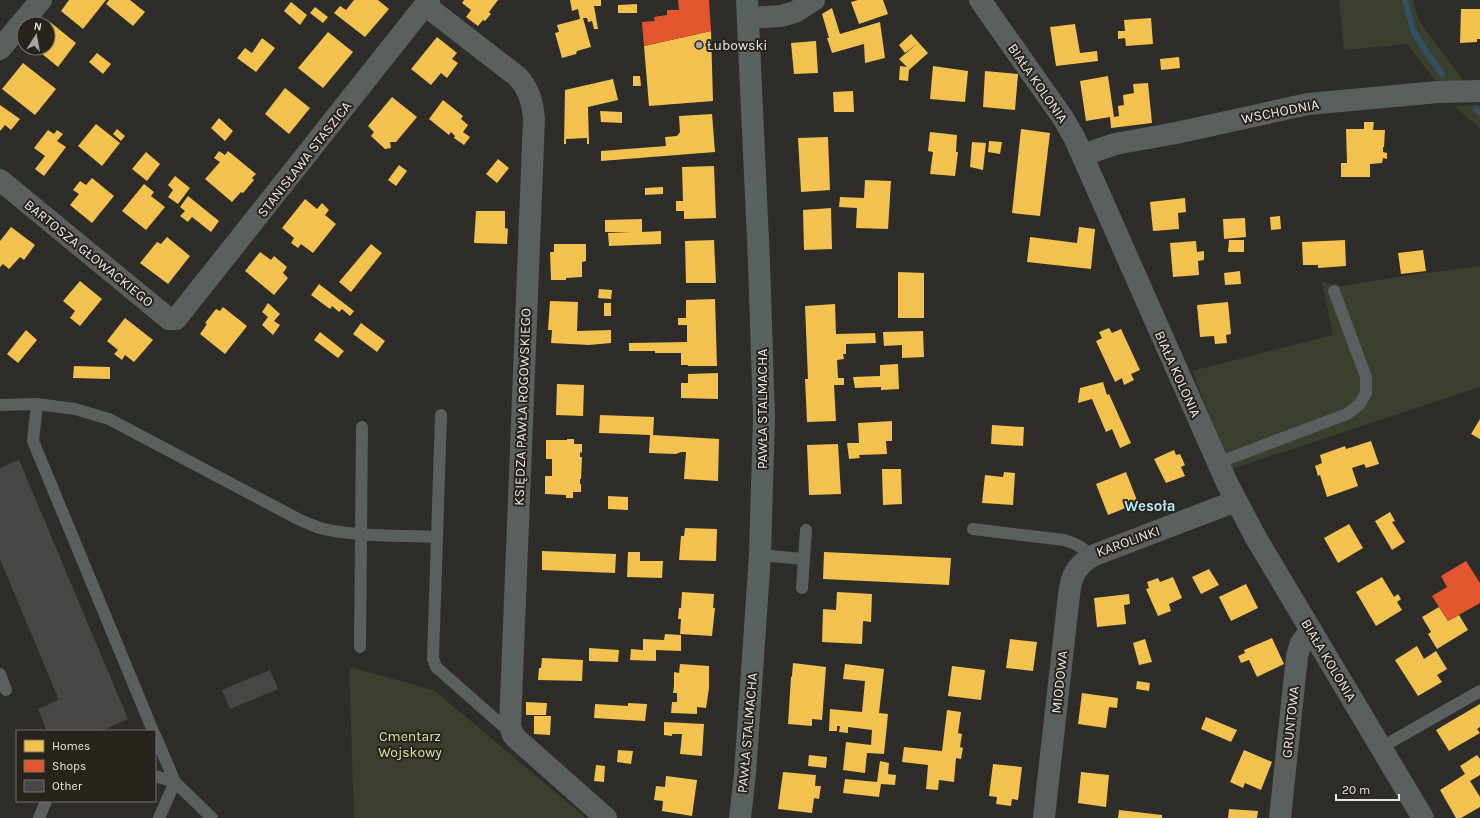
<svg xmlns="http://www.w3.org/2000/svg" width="1480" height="818" viewBox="0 0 1480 818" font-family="Karla,sans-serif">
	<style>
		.green { fill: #3b3f2d }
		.homes { fill: #f2c14e }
		.shops { fill: #e4572e }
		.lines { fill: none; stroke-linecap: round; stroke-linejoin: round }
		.stream { stroke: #345066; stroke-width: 6 }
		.building { fill: #494745 }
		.lane { stroke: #5a5f5f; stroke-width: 12 }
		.street { stroke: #5a5f5f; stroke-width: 22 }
		.secondary { stroke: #5a6261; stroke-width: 22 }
		.poi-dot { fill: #a9a5a2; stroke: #28231d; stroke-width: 1.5 }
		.labels { text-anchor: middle; stroke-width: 4; stroke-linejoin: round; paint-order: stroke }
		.poi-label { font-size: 14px; fill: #eae6e2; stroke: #28231d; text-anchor: start }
		.street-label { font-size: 14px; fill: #eae6e2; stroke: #28231d }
		.park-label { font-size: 14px; fill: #d8e6a4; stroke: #28231d }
		.neighbourhood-label { font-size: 15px; font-weight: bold; fill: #b3ebfa; stroke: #28231d }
	</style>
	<rect width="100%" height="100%" fill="#2f2d2a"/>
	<path class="green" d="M1339,0H1413L1419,21L1464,81L1436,82L1407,44L1344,50Z
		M1480,105V128L1454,106H1455Z
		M1480,266V387L1231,469L1192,371L1333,335L1322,282L1342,286L1396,277Z
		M349,667L434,690L586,818H354Z"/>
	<path class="homes" d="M69,0H106L83,29L61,11Z
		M109,0H130L145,12L133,26L106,4Z
		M354,0H378L389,9L365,37L334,13L340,6L346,10Z
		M464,0H498L489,12L491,14L485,21L483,20L478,26L466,17L471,10L462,3Z
		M570,0H601V6H594L598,29H594L592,21L588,22L587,18H583L591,47L577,51L576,54L562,58L555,33L559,32L557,25L580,19L578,9L572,11Z
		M858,0H883L888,14L859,24L851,2Z
		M291,2L307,15L300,25L284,11Z
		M637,4V13H618V5Z
		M315,7L328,17L323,23L310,13Z
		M832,8L840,34L880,22L885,58L865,63L864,44L832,53L827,38H829L822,14Z
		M1461,9H1480V39H1477V42L1460,43Z
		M1151,18L1153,44L1126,46L1125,38L1118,39V31H1125L1124,20Z
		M50,22L76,43L58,67L35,48H48V25Z
		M1075,24L1080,53L1097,51L1098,61L1056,66L1050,27Z
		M711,31L713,101L649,106L644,46Z
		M328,32L353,52L323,88L298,68Z
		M911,34L928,53L909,70L908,81L899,80L900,66L907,67L899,59L917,44L905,53L899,45Z
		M437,37L457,53L452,59L458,63L447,78L441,73L431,85L411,69Z
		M262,38L275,48L256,72L237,58L245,48L252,53Z
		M816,41L818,73L794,74L791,43Z
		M97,53L111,64L103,74L89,62Z
		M1179,57L1180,68L1161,70L1160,59Z
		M23,63L56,89L35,115L2,89Z
		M933,66L968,71L965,102L930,99Z
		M985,71L1018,74L1015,110L983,107Z
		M633,76H640L641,86H633Z
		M1108,76L1114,117L1119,116L1118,106L1124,105L1123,95L1134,93L1133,84L1148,83L1152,123L1111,128L1110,117L1086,121L1080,81Z
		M613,79L618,100L588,107L589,144H587V138L566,139V144H564L565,90Z
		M285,88L310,108L289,134L265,114Z
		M853,91L854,112H834L833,92Z
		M392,97L417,117L396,142H390L391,148L385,149L371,136L374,132L368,126Z
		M443,100L463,116L461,119L468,125L463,132L470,137L464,145L454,138L455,136L451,132L449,135L429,119Z
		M0,105L20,119L11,130L5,125L0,131Z
		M600,111L622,112V123L601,122Z
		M712,114L715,152L601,161V151L666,146L665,137L677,136L680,132L679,116Z
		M219,118L233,131L225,141L211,128Z
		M1364,122H1374L1373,130H1385L1384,147H1383V152L1387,153V159L1383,158L1382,163L1370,164V177H1341V163H1347L1346,129H1364Z
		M96,124L120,143L102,166L78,146Z
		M117,129L125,136L121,141L113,134Z
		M1021,129L1050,133L1040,216L1012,213Z
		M48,130L54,134L57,130L63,134L57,141L66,147L44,176L35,169L45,156L34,148Z
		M930,132L957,135L956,152H958L955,176L930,174L933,152L928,151Z
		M828,137L830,190L801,192L798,138Z
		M989,141L1002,142L1000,154L988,152Z
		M972,142L986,143L983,170L970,167Z
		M219,151L225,155L228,151L256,174L252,178L254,180L243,193L241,192L232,202L205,179L220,162L214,158Z
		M146,152L160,164L147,181L132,169Z
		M498,159L509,168L497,183L486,174Z
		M399,165L407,171L396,186L388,180Z
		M714,166L716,218L684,219V211H676V201H683L682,167Z
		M175,176L190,188L178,204L168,197L173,190L168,185Z
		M92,178L114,196L92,223L70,205L79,194L73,190L80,181L86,185Z
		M865,180L891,181L888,229L856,228L857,208L839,207L840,197L864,198Z
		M144,184L154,192L151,196L165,207L146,230L122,211Z
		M663,187V194L645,195V188Z
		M188,196L219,221L211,232L192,217L188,222L180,216L185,211L180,207Z
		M1185,198L1186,212L1178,213L1179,229L1153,231L1150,202Z
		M305,199L317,209L322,203L329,210L325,215L336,224L313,253L301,244L298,248L291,243L294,238L282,228Z
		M831,208L832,249L804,250L803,210Z
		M476,211H505V228L508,229L507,244L474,243Z
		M1280,216L1281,229L1271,230L1270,217Z
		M1245,218L1246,237L1224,239L1223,219Z
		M642,219V232L661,231V244L609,246L608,233L631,232H605V220Z
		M11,227L35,245L24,260L20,257L9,269L3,264L0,267V241Z
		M1079,227L1095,229L1091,269L1027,262L1030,237L1077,243Z
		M167,237L190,256L168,284L140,263L157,242L161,244Z
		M714,240L716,283H686L685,241Z
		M1229,240H1244V252H1228Z
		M1345,240L1346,266L1318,268V265H1303L1302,242Z
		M1196,241L1197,252L1204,251V260L1198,261L1199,275L1173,277L1170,243Z
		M371,244L382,253L351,292L339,282Z
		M554,244H586V261L582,262V277L566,278V280H551L550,252H554Z
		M1423,250L1426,271L1401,274L1398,253Z
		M260,252L271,260L274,256L287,267L283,273L288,278L274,295L245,271Z
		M1240,271L1241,284L1225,285L1224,273Z
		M898,272L924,273V318H898Z
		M80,281L102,299L80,326L70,318L75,311L63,301Z
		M319,284L354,311L350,316L342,309L339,312L332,306L330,309L311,295Z
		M599,289L612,290L611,299L598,298Z
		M715,299L717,366H688V365H681V353H655V351H629V343L687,342V325H678V318H686V300Z
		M550,301L578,302L577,331L611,330V343L589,345L551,343L552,330H548Z
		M1228,302L1231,334L1226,335L1227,343L1215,344L1214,336L1200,337L1197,305Z
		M268,303L280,314L274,321L280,325L273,335L262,325L268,317L262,312Z
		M604,303H611V316H604Z
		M835,304L836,334L875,333L876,343L846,344V354H843L844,359L837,360L838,378H844V385H834L836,421L807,422L805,379H808L805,306Z
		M223,307L247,326L225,354L200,334L207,324L205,323L216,309L220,311Z
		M125,318L153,340L134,362L125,355L122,360L114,354L118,350L107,341Z
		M361,323L385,341L377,352L353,334Z
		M1109,328L1112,333L1121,329L1140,370L1131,374L1134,380L1124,385L1122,378L1115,382L1096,341L1102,338L1099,332Z
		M26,330L37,340L18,363L7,354Z
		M923,331L924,357L902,358V345L884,346L883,332Z
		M320,332L344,351L338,358L314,340Z
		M898,364L899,389L881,390V387L855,388L853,377L880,376V365Z
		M74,366L110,367V379L73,378Z
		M718,373V399L681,398V383H688V374Z
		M1103,382L1107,395L1109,394L1131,443L1120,448L1112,429L1106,432L1092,399L1078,403L1080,388Z
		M557,384L584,385L583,416L556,415Z
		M600,415L654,417L653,435L719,439L718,481L684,479L686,452H681L676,454L649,453L650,435L599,433Z
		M1480,419V439L1471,434Z
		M892,421V441H886L887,454L859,455L860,458L849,459L847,443H859L858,423Z
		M992,425L1024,427L1023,446L991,444Z
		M567,439H574V444H582V453L580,452V457H582L581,479H580V484H581V492H573V498H566V495L545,494V476H552V459H546V440H567Z
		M1371,441L1379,464L1366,468L1364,464L1352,468L1358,486L1327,497L1320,475L1318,476L1315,466L1322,463L1320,455L1345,446L1346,449Z
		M838,444L841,494L809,495L807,445Z
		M1174,450L1176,455L1180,454L1185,465L1181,467L1185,476L1166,483L1154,459Z
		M882,469H901L902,504L883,505Z
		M1004,472L1015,473L1013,505L982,503L985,475L1003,477Z
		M1126,472L1138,503L1108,515L1096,484Z
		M608,496L628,497V510L608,509Z
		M1390,512L1395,521L1392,522L1405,542L1392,550L1375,521Z
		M1349,524L1363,548L1338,563L1324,538Z
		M685,528L717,529L716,561L679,560L681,536H684Z
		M542,551L616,554L615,573L542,570Z
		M628,552H640V561H663L662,578L627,577Z
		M824,552L951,558L949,585L823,579Z
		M1209,569L1219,585L1201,594L1192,577Z
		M1173,577L1182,598L1169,604L1171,611L1158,616L1146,589L1149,588L1147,582L1158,578L1160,582Z
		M1382,577L1394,597L1398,594L1401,599L1397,602L1402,610L1376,626L1356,592Z
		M1246,584L1258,608L1231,621L1219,597Z
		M682,592L714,594L713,608H715L712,636L680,634L681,619H678L679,608H681Z
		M837,592L872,594L871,622L863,621L862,644L822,642L823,609L836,610Z
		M1129,594L1130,604L1124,605L1126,624L1097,627L1094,598Z
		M1439,607L1448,621L1459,615L1468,630L1437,649L1428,634L1431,632L1422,617Z
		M665,634L681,635V651L656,650V661L630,660L631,649L643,650V639L664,640Z
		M1272,638L1284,664L1257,677L1249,660L1241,663L1238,656L1245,653L1244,650Z
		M1010,639L1037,642L1033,671L1006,668Z
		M1145,639L1152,662L1139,665L1133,643Z
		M1417,646L1424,659L1436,651L1447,669L1437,675L1442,682L1418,696L1395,660Z
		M589,648L619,650L618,662L589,661Z
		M542,658L583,660L582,681L538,680L539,668H541Z
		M793,663L826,667L822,720L812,719V726L788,724L791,677L792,676Z
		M680,664L709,666V688L706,708L697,707V714L671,713L672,702H677V693H673L674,686V672L679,673Z
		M845,664L884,669L879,713L888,714L884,754L867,753L865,773L843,770L846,742L871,745L872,730L848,727V733L839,732L840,726H837V731H829L830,709L862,712L865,681L843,679Z
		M952,666L985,670L981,700L948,696Z
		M1137,681L1150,683L1149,691L1136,689Z
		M1082,693L1118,698L1117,708L1109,707L1106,728L1078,724Z
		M526,702L547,703L546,715H526Z
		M628,703L647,704L645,721L594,718L595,704L628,706Z
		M1480,704V727L1477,729L1480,733L1449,751L1436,730Z
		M947,710L961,712L958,733L962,734L960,747L963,748L961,759L956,758L954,782L939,780L938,790L926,789L928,765L902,762L904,747L942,751Z
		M534,716H551L550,735L534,734Z
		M1206,717L1237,730L1231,742L1201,729Z
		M664,722L704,724L702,756L680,754L682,734H672V736L664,735Z
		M618,750L633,751L631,764L617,762Z
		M1244,750L1272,762L1261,790L1245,783L1243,788L1230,782Z
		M809,755L827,757L826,768L808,766Z
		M1477,755L1480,759V775L1470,781L1480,797V807L1461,818H1456L1440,790L1465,774L1460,766Z
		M880,761L889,763L888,774L896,775L895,785L881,784L879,797L843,793L845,779L877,782Z
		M993,764L1022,767L1018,800L1012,799L1011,806L996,804L997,797L989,796Z
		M596,765L605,766L604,782L594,781Z
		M783,772L816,775L815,786H821L819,799L814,798L812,813L778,809Z
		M1081,772L1109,775L1106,807L1078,803Z
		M666,776L697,780L692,816L662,811L663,801L654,800L656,786L665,787Z
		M1229,809L1258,811L1257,818H1228Z
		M1119,810L1162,815V818H1118Z"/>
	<path class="shops" d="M678,0H709L711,31L644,46L642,22L655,21L654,17L667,15V10H679Z
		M1466,561L1480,583V603L1448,621L1432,596L1447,587L1441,576Z"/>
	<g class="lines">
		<path class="stream" d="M1405,0L1413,30L1421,44L1442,74
			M1476,109L1480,113"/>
	</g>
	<path class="building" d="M19,460L128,719L101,731H47L38,709L59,700L0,559V468Z
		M270,670L278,689L230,709L222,690Z"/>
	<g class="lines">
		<path class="lane" d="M37,404L75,409L109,419L300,520C307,523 314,526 320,528C354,537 401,535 437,537L433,658L436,667L511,733
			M0,405L37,404L33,441L153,731
			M1217,463L1347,414L1359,405L1366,393V377L1334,291
			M973,529L1064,540C1076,543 1083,548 1092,556
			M437,537L441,415
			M760,555L804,559L806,530
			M802,588L804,559
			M360,647L362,427
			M0,674L6,690
			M155,735L175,782L212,818
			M1382,747L1480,691
			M155,776L175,782L159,818
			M39,818L46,801"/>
		<path class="street" d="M980,0L1063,118L1075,139L1227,483L1256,538L1423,818
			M425,5L518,77C529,89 533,103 534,119L510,726L513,735L519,741L606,818
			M748,18L781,16L795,12L814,0
			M0,49L41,0
			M1083,155L1115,144L1176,133L1308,104L1438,92L1480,91
			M0,180L169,319H176L429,0
			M1044,817L1069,595C1071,576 1076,566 1092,556L1236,501
			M1280,818L1297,656L1301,643L1311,630"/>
		<path class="secondary" d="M740,818L745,774L760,555L764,417L759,262L747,0"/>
	</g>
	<circle class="poi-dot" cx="699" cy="45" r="4"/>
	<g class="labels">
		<g class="poi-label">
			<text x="707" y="50">Łubowski</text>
		</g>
		<g class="street-label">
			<text transform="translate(1038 83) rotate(55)" y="5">BIAŁA KOLONIA</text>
			<text transform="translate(1280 111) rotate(-11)" y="5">WSCHODNIA</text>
			<text transform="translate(304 159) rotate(-52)" y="5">STANISŁAWA STASZICA</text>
			<text transform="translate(89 253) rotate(39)" y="5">BARTOSZA GŁOWACKIEGO</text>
			<text transform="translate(1178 374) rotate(66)" y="5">BIAŁA KOLONIA</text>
			<text transform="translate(522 407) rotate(-88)" y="5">KSIĘDZA PAWŁA ROGOWSKIEGO</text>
			<text transform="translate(762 409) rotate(-90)" y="5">PAWŁA STALMACHA</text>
			<text transform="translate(1128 541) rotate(-20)" y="5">KAROLINKI</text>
			<text transform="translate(1329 660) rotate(59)" y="5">BIAŁA KOLONIA</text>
			<text transform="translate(1059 682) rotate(-84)" y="5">MIODOWA</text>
			<text transform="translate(1290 722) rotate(-84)" y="5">GRUNTOWA</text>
			<text transform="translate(747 733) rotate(-85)" y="5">PAWŁA STALMACHA</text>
		</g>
		<g class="park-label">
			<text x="410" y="741">Cmentarz<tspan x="410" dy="16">Wojskowy</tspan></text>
		</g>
		<g class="neighbourhood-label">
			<text x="1150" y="511">Wesoła</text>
		</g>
	</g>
	<rect x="16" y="730" width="140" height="72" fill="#28231d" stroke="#76716c"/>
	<rect x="24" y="740" width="20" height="12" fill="#f2c14e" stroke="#76716c"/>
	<text x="52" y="750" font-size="12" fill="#eae6e2">Homes</text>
	<rect x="24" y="760" width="20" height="12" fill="#e4572e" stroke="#76716c"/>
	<text x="52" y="770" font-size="12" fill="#eae6e2">Shops</text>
	<rect x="24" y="780" width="20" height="12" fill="#494745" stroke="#76716c"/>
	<text x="52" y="790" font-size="12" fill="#eae6e2">Other</text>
	<g transform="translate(36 36) rotate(11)"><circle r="19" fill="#28231d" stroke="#76716c"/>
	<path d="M0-3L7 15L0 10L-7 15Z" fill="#a9a5a2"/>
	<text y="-6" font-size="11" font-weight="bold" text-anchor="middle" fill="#eae6e2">N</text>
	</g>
	<path d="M1336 794v6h63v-6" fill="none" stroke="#eae6e2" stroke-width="2"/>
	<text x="1342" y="794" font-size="12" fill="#eae6e2" stroke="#28231d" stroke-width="3" paint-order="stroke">20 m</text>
</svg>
